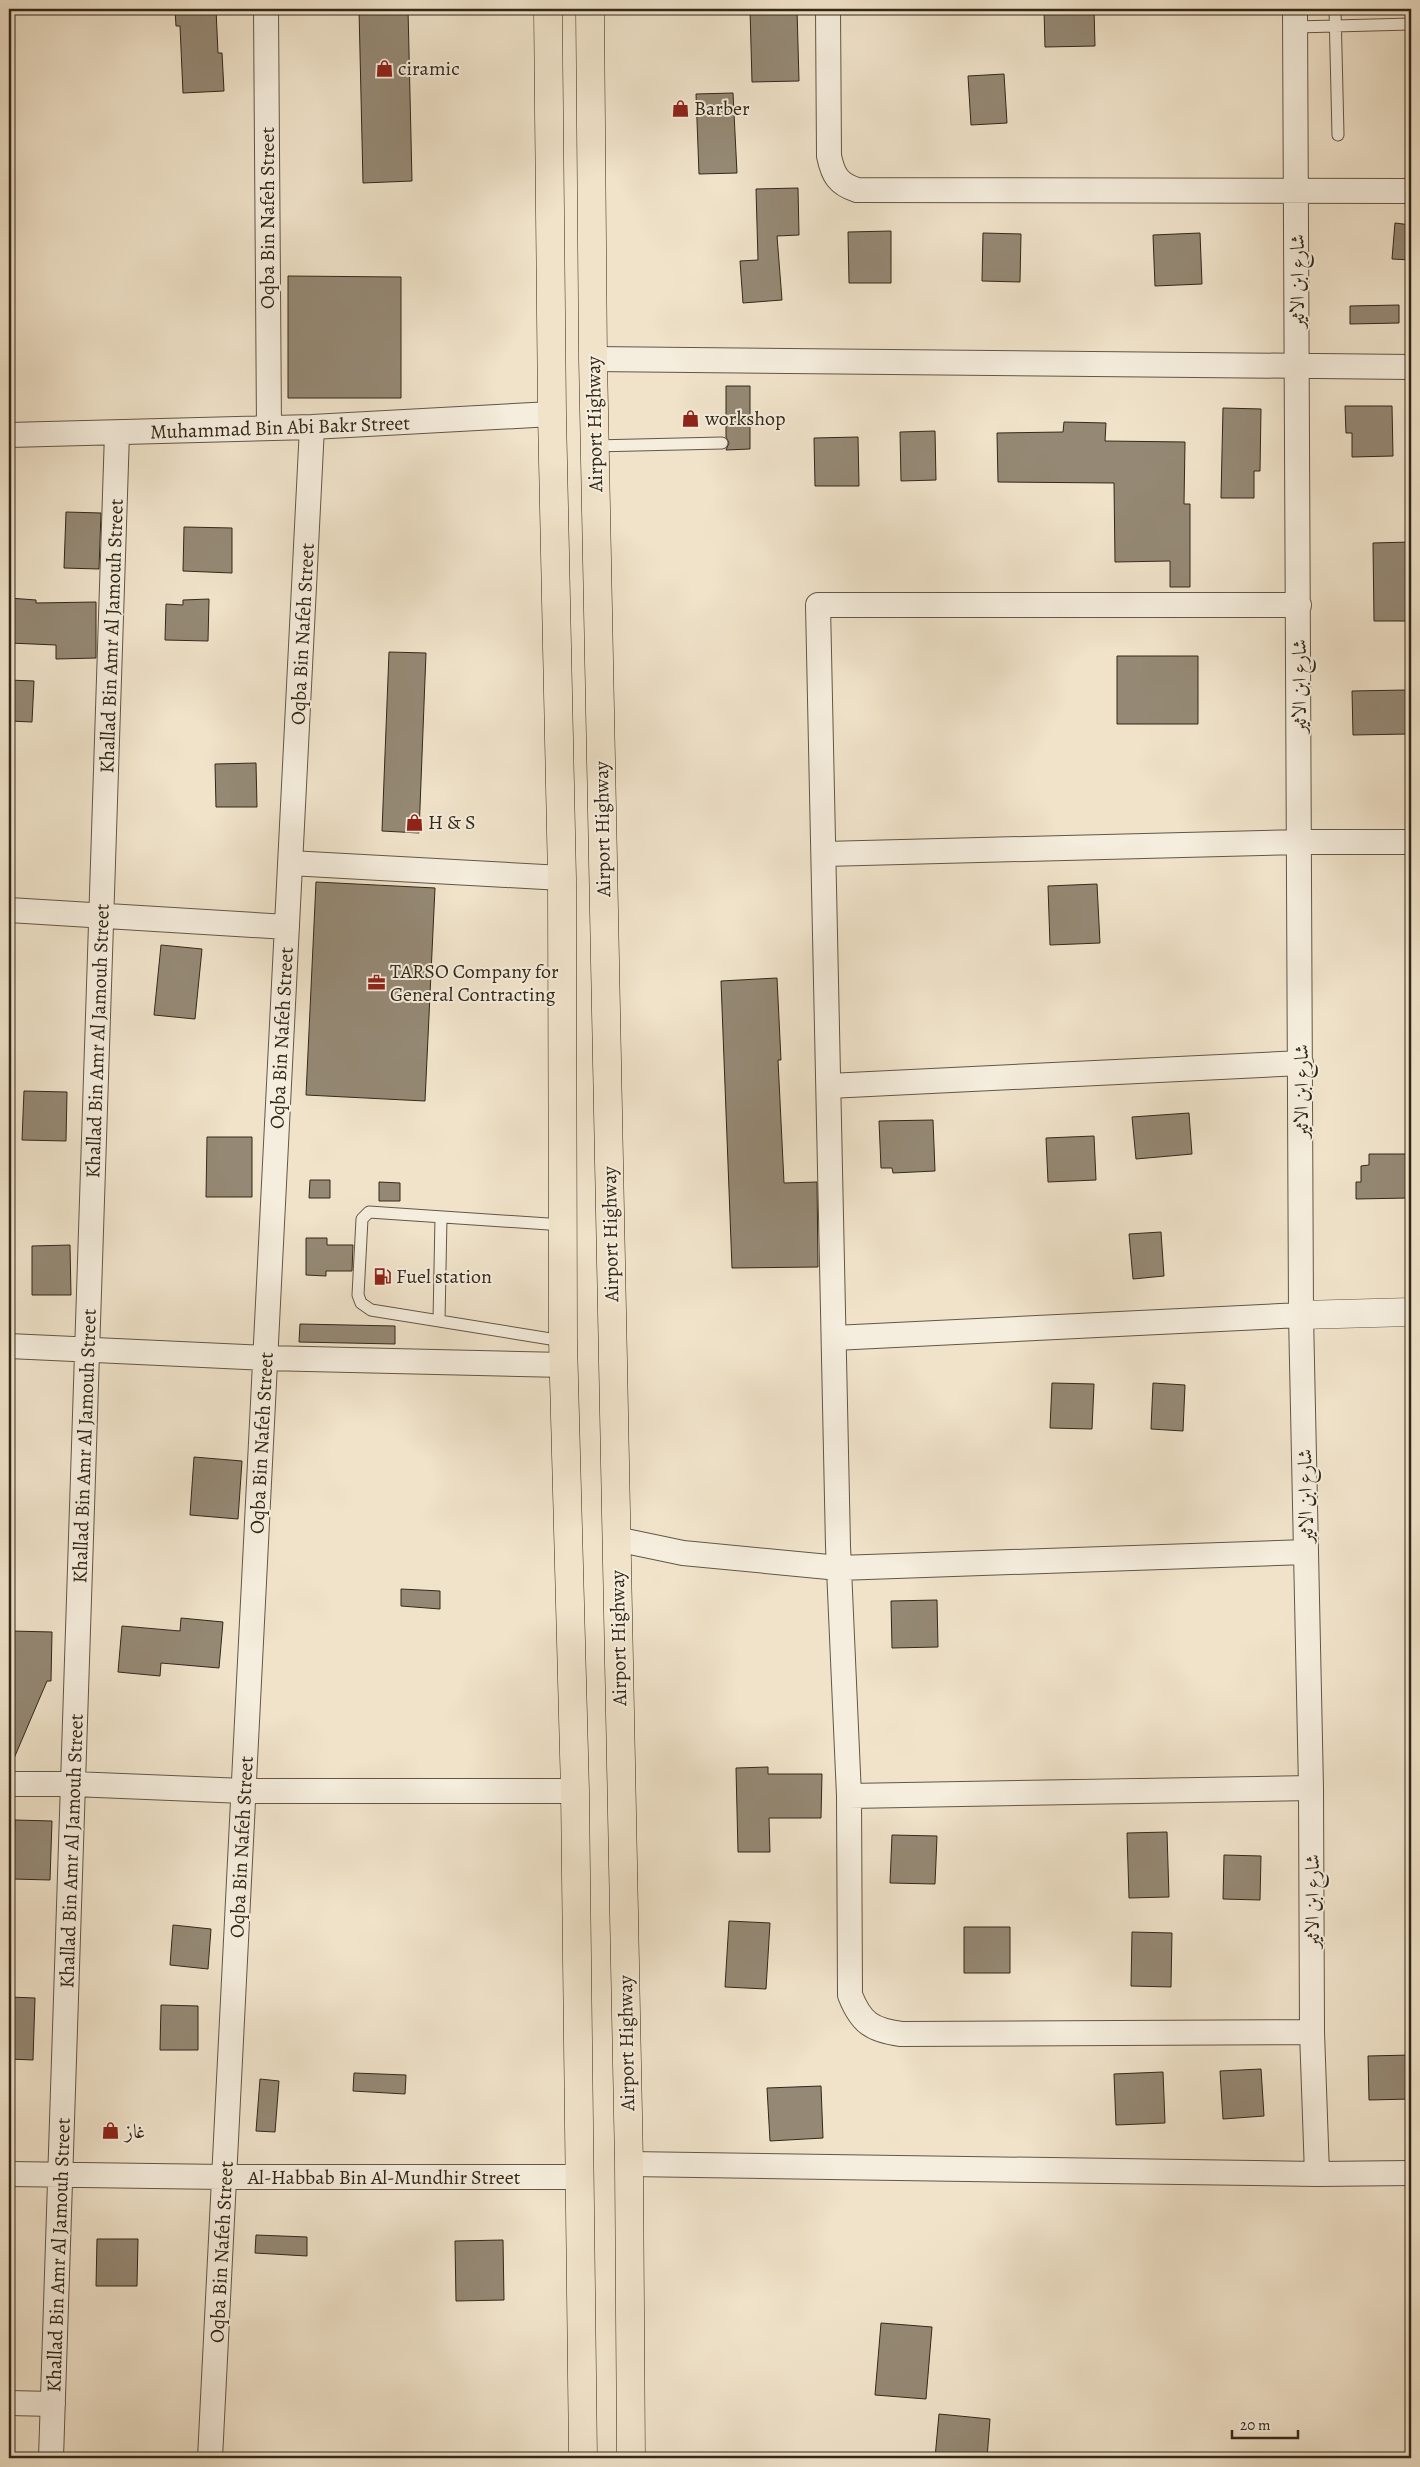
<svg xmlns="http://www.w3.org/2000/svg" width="1420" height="2467" viewBox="0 0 1420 2467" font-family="Alegreya,Amiri,serif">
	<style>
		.building { fill: #958975; stroke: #332819 }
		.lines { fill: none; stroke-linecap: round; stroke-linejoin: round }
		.service-casing { stroke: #625745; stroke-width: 13 }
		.minor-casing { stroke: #625745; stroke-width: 26 }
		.tertiary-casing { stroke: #625745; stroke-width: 29 }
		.trunk-casing { stroke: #332819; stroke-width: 29 }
		.service { stroke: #f5eddd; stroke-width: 11 }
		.minor { stroke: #f5eddd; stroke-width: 24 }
		.tertiary { stroke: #f5eddd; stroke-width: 28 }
		.trunk { stroke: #f0e3ca; stroke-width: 28 }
		.labels { text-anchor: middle; stroke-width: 4; stroke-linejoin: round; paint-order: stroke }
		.poi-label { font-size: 20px; fill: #332819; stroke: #f5eddd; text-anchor: start }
		.street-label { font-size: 20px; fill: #332819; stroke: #f5eddd }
	</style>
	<rect width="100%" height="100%" fill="#f0e3ca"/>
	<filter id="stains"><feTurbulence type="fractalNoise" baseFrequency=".004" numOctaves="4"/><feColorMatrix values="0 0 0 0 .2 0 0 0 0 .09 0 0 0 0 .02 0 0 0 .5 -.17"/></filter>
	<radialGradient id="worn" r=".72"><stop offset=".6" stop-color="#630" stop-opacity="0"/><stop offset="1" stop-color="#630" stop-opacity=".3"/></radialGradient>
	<path class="building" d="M175,9H216L218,53H222L224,91L183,93L180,26H176Z
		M359,9H408L412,181L363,183Z
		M750,9H797L799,81L752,82Z
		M1044,9H1094L1095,46L1045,47Z
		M1004,74L1007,123L971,125L968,76Z
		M733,93L737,173L699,174L696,94Z
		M798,188L799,235L777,236L782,300L743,303L740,261L758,260L756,189Z
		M1395,223L1411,225V260L1392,259Z
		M891,231V283H849L848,232Z
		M983,233L1021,234L1020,282L982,281Z
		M1200,233L1202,284L1155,286L1153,235Z
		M288,276L401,277V398H288Z
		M1399,305V323L1350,324V306Z
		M726,386H750V449L726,450L729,443L726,437Z
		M1345,406H1392L1393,456L1352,457V433H1346Z
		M1223,408L1261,409L1260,471H1254V498H1221Z
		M1064,422L1106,423L1105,441L1185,442L1184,504H1190V587H1170V561L1115,562L1114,483L998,482L997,433L1063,432Z
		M935,431L936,480L901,481L900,432Z
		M858,437L859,486H815L814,438Z
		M66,512L101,513L99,569L64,568Z
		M184,527L232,528V573L183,571Z
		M1411,542V621H1374L1373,543Z
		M9,598L36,600V603L96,602V658L56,659V645L9,643Z
		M209,599L208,641L165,640L166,604L183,605V600Z
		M389,652L426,653L419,833L382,831Z
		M1117,656H1198V724H1117Z
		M9,680L34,681L32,722L9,721Z
		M1407,690L1408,734L1353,735L1352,691Z
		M256,763L257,807H216L215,764Z
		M316,882L435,888L425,1101L306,1095Z
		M1097,884L1100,943L1050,945L1048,886Z
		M161,945L202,949L195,1019L154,1015Z
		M777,978L781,1060H778L784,1183L817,1182L818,1267L732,1268L721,981Z
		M24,1091L67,1092L66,1141L22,1140Z
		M1189,1113L1192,1154L1136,1159L1132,1117Z
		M933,1120L935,1171L893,1173L892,1168H881L879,1121Z
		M1094,1136L1096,1180L1048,1182L1046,1138Z
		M207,1137H252V1197H206Z
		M1369,1154H1408V1198L1356,1199V1182H1361V1166L1369,1165Z
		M310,1180H330V1198H309Z
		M379,1182L400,1183V1201H379Z
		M1161,1232L1164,1276L1133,1279L1129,1234Z
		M306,1238H327V1245H353L352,1271H326V1276L306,1275Z
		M70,1245L71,1295H32V1246Z
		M300,1324L395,1326V1344L299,1342Z
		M1052,1383L1094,1384L1092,1429L1050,1428Z
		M1153,1383L1185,1385L1183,1431L1151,1429Z
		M194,1457L242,1461L238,1519L190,1515Z
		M401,1589L440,1591V1609L401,1606Z
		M937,1600L938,1647L892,1648L891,1601Z
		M181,1618L223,1622L219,1668L161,1663L160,1676L118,1672L122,1626L180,1631Z
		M11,1631L52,1632L51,1681H47L9,1770Z
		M768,1767V1774H822L821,1818H769L770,1852H738L736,1768Z
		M15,1820L52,1821L50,1880L13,1879Z
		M1167,1832L1169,1897L1129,1898L1127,1833Z
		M892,1835L937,1836L935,1884L890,1883Z
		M1224,1855L1261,1856L1260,1900L1223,1899Z
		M729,1921L770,1923L766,1989L725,1987Z
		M173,1925L211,1929L208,1969L170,1965Z
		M964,1927H1010V1973H964Z
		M1132,1932L1172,1933L1171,1987L1131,1986Z
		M9,1997L35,1998L33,2060L9,2059Z
		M161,2005L198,2006V2050H160Z
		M1411,2055V2099L1369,2100L1368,2056Z
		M1261,2069L1264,2116L1223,2119L1220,2071Z
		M1163,2072L1165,2123L1116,2125L1114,2074Z
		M354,2073L406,2075L405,2094L353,2091Z
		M260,2079L279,2081L275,2132L256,2131Z
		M821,2086L823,2138L770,2141L767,2088Z
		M256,2235L307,2237V2256L255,2253Z
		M97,2239H138L137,2286H96Z
		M503,2240L504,2300L456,2301L455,2241Z
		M881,2323L932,2327L926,2399L875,2395Z
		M939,2414L990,2419L987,2458H935Z"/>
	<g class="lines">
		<defs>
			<path id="service" d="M1335,9L1338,135
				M1296,27L1411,24
				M594,446L722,443
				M563,1225L369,1212L362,1219L358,1295L361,1303L371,1310L563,1341
				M439,1321L441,1217"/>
			<path id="minor" d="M266,9L269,427
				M828,9L829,156C833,175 838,184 857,190L1411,191
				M1295,9L1301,1315L1311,1788L1312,2032L1317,2174
				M593,359L1411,367
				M9,435L312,427L552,414
				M1299,605H818L838,1546L849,1796L850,1995C861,2023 872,2030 901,2034L1312,2032
				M824,854L1300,842H1411
				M290,863L562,878
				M9,910L287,927
				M829,1086L1301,1063
				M834,1338L1301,1315
				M9,1346L265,1358L564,1365
				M616,1539L683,1553L839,1568L1306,1552
				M9,1784H73L244,1791H575
				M849,1796L1311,1788
				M629,2164L1317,2174L1411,2173
				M9,2174L224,2177H579
				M9,2403L53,2404
				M51,2458L117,433
				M210,2458L312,427"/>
			<path id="tertiary" d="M1301,1315L1411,1312"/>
			<path id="trunk" d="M548,9L552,414L562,878L563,1341L575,1791L583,2458
				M590,9L593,359L629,2164L631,2458"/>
		</defs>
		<use href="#service" class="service-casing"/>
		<use href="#minor" class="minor-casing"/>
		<use href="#tertiary" class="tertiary-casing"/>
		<use href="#trunk" class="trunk-casing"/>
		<use href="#service" class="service"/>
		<use href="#minor" class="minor"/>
		<use href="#tertiary" class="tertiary"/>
		<use href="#trunk" class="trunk"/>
	</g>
	<defs>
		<symbol id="shop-bare" viewBox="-9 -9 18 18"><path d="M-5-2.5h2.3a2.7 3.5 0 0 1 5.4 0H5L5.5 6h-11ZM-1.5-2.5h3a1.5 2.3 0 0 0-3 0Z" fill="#8f2418" stroke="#f5eddd" stroke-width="2.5" paint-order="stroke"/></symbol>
		<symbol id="office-bare" viewBox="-9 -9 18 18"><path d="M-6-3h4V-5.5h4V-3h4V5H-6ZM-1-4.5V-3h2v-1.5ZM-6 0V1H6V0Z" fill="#8f2418" stroke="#f5eddd" stroke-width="2.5" paint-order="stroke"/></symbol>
		<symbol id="fuel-bare" viewBox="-9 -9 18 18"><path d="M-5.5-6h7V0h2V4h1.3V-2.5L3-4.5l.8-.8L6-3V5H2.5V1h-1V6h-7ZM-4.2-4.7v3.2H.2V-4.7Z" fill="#8f2418" stroke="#f5eddd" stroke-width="2.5" paint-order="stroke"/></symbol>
	</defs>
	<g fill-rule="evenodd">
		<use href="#shop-bare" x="372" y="56" width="25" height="25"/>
		<use href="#shop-bare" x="668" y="96" width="25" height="25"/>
		<use href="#shop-bare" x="678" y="406" width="25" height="25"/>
		<use href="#shop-bare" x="402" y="810" width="25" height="25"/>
		<use href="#office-bare" x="364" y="970" width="25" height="25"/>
		<use href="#fuel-bare" x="370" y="1264" width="25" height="25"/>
		<use href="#shop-bare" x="98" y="2118" width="25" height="25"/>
	</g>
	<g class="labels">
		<g class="poi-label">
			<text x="398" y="75">ciramic</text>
			<text x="694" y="115">Barber</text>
			<text x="705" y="425">workshop</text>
			<text x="428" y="829">H &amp; S</text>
			<text x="390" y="978">TARSO Company for<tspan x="390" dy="23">General Contracting</tspan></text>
			<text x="396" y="1283">Fuel station</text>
			<text x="125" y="2138">غاز</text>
		</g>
		<g class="street-label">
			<text transform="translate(267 218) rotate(-90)" y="7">Oqba Bin Nafeh Street</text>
			<text transform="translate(1297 281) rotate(-90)" y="7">شارع ابن الاثير</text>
			<text transform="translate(594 424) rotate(-91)" y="7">Airport Highway</text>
			<text transform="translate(280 427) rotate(-2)" y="7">Muhammad Bin Abi Bakr Street</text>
			<text transform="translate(302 634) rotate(-87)" y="7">Oqba Bin Nafeh Street</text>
			<text transform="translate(111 636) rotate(-88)" y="7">Khallad Bin Amr Al Jamouh Street</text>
			<text transform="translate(1299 686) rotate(-90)" y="7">شارع ابن الاثير</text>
			<text transform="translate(602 829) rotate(-91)" y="7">Airport Highway</text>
			<text transform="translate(281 1038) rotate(-87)" y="7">Oqba Bin Nafeh Street</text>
			<text transform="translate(97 1041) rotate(-88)" y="7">Khallad Bin Amr Al Jamouh Street</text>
			<text transform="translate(1301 1091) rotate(-90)" y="7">شارع ابن الاثير</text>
			<text transform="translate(610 1234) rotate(-91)" y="7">Airport Highway</text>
			<text transform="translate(261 1443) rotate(-87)" y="7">Oqba Bin Nafeh Street</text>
			<text transform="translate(84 1446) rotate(-88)" y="7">Khallad Bin Amr Al Jamouh Street</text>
			<text transform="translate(1305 1496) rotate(-91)" y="7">شارع ابن الاثير</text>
			<text transform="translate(618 1638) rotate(-91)" y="7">Airport Highway</text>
			<text transform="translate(241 1847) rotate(-87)" y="7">Oqba Bin Nafeh Street</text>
			<text transform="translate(71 1851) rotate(-88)" y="7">Khallad Bin Amr Al Jamouh Street</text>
			<text transform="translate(1312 1901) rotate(-90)" y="7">شارع ابن الاثير</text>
			<text transform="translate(626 2043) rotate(-91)" y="7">Airport Highway</text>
			<text x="384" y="2184">Al-Habbab Bin Al-Mundhir Street</text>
			<text transform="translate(221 2252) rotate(-87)" y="7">Oqba Bin Nafeh Street</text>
			<text transform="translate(58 2255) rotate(-88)" y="7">Khallad Bin Amr Al Jamouh Street</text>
		</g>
	</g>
	<rect width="1420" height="2467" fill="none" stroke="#f0e3ca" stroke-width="30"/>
	<rect x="10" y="10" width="1400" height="2447" fill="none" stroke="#332819" stroke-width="2.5"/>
	<rect x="15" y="15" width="1390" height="2437" fill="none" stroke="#332819"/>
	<path d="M1232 2430v8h66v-8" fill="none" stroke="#332819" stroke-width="2.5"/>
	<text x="1240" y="2430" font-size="15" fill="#332819" stroke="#f5eddd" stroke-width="4" paint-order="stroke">20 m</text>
	<rect width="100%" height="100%" filter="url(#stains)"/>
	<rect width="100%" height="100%" fill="url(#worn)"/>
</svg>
